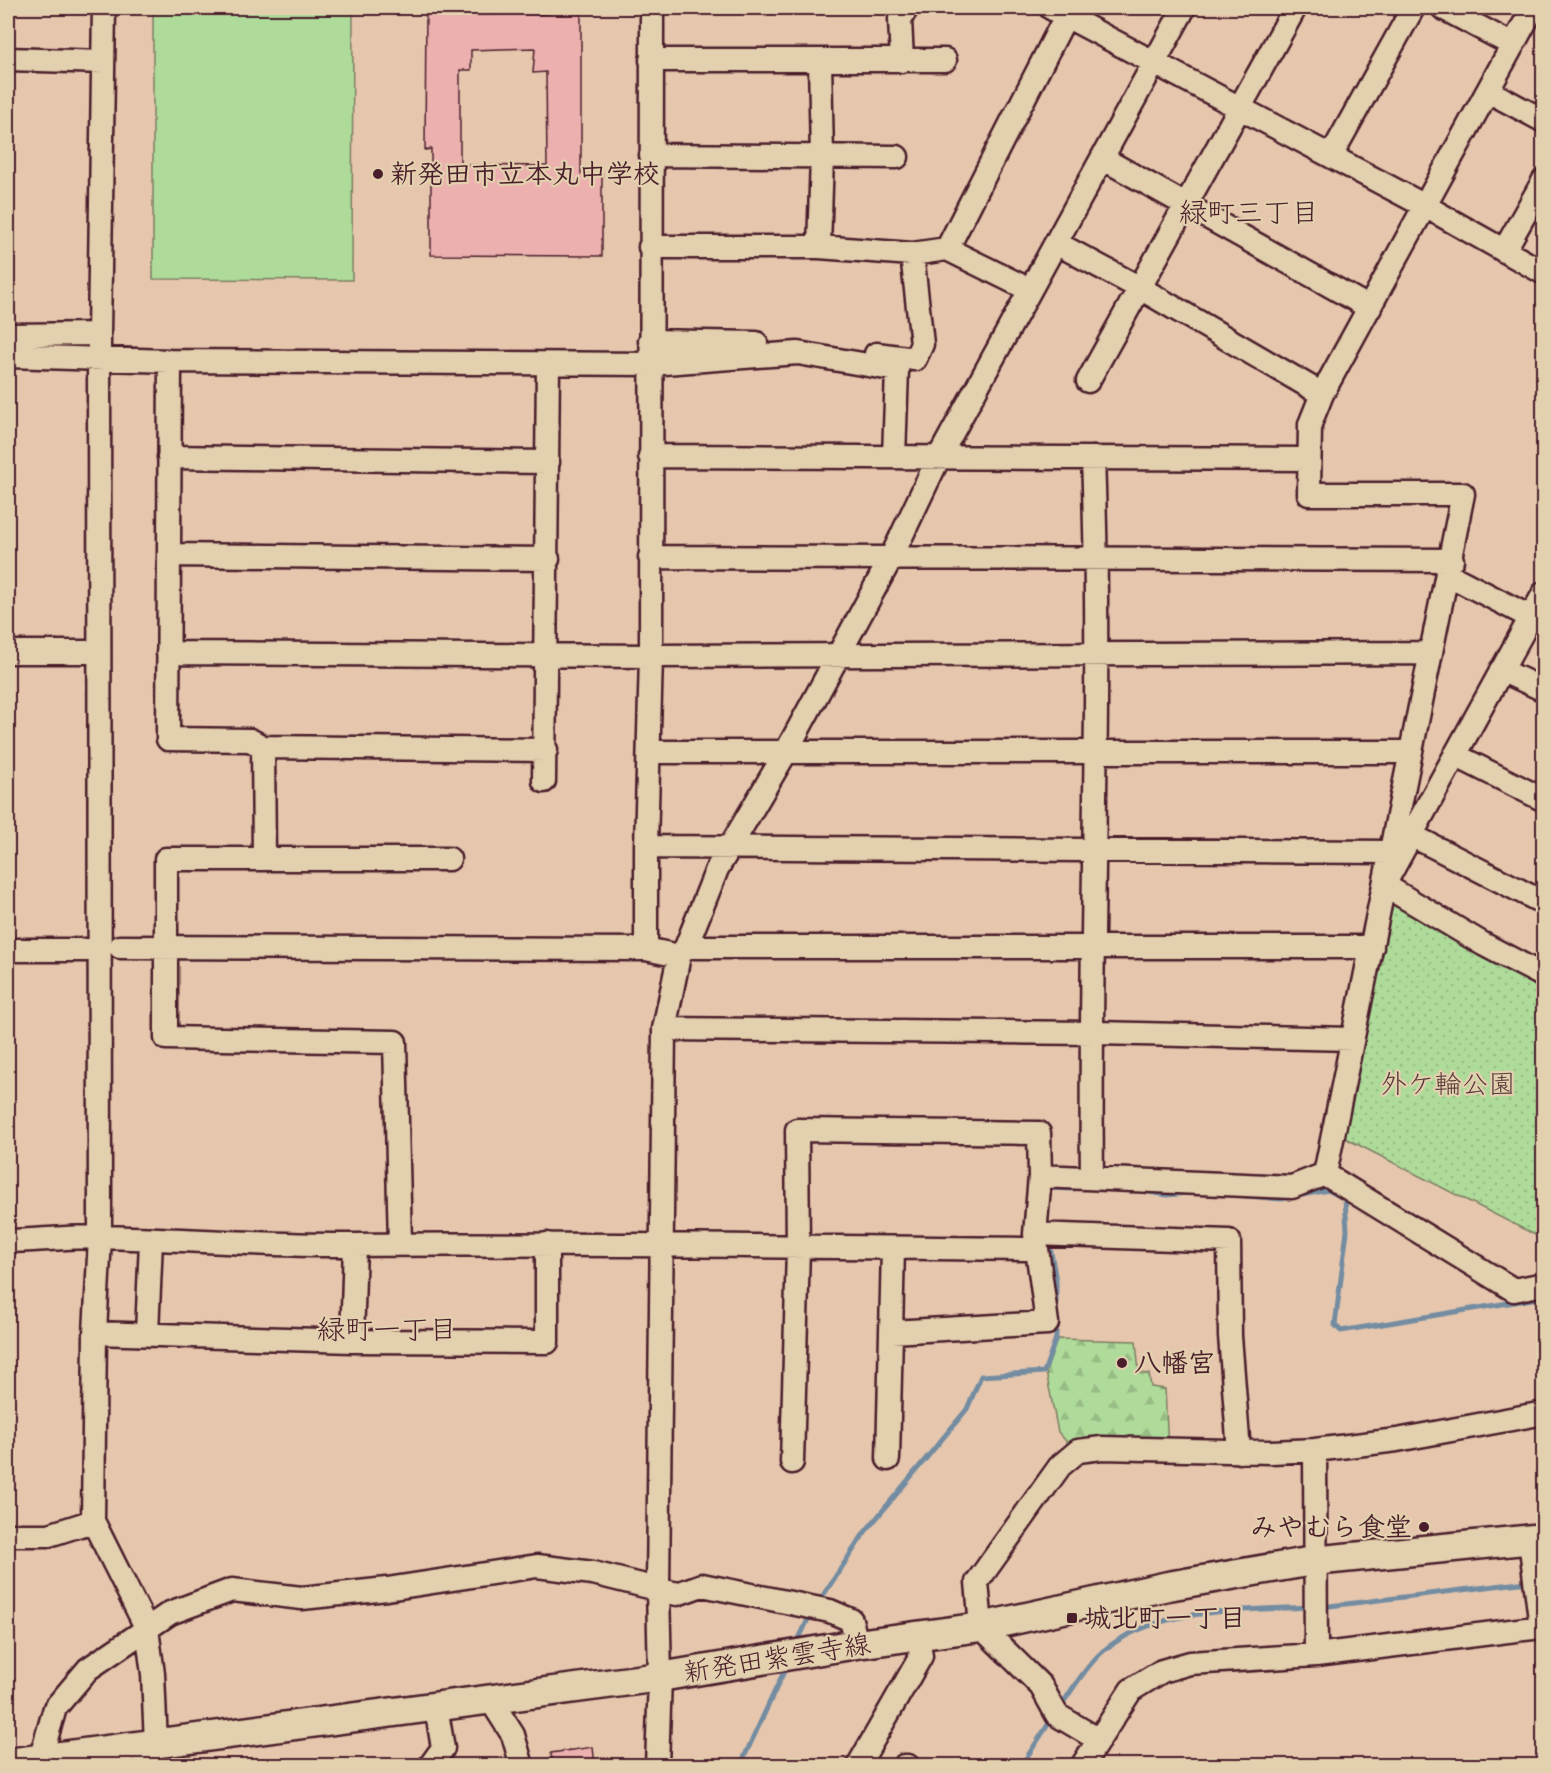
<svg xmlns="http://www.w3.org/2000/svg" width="1551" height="1773" viewBox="0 0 1551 1773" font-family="'Indie Flower','Klee One',sans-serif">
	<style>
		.grass { fill: #aedb9a; stroke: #7c7d62; stroke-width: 1.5 }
		.forest { fill: url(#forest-firs); stroke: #7c7d62; stroke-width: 1.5 }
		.park { fill: url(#park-dots); stroke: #7c7d62; stroke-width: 1.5 }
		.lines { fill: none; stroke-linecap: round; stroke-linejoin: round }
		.stream { stroke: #738ca1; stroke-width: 5 }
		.building { fill: #ecb1af; stroke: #4a1f2b; stroke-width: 1.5; fill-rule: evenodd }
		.minor-casing { stroke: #4a1f2b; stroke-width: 27 }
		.major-casing { stroke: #4a1f2b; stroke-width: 33 }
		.minor { stroke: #e3d0ae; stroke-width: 22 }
		.major { stroke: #e3d0ae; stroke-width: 28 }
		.poi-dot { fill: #4a1f2b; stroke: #e3d0ae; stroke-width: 2 }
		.labels { text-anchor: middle; stroke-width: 4.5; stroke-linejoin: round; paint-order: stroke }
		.poi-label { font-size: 27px; font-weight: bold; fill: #4a1f2b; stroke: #e3d0ae; text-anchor: start }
		.park-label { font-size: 27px; fill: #593b3c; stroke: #e3d0ae }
		.street-label { font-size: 27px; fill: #4a1f2b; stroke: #e3d0ae }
		.neighbourhood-label { font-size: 28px; fill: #4a1f2b; stroke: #e3d0ae }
	</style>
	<defs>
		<pattern id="forest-firs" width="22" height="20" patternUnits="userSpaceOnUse" patternTransform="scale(1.5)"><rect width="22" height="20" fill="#aedb9a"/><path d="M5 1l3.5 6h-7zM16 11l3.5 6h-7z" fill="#97bc85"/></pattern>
		<pattern id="park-dots" width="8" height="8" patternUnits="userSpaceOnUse" patternTransform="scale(1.5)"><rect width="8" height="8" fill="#aedb9a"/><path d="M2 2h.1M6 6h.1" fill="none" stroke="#97bc85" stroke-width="1.8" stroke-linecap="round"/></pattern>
	</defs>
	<rect width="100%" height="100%" fill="#e6c7ae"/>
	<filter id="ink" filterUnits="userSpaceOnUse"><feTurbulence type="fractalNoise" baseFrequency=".0167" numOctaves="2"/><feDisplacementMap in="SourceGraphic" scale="12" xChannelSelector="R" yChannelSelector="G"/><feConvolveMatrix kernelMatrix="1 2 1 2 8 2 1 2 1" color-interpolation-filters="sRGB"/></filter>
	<g filter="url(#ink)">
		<path class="grass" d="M153,8H353L352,280L153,279Z"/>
		<path class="forest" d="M1057,1339L1136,1341L1139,1373L1149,1374L1151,1387L1165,1389L1168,1449L1072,1448L1058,1432L1046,1372Z"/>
		<path class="park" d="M1392,893L1543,977V1239L1341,1136Z"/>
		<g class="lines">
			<path class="stream" d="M1143,1191L1167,1195L1187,1193
				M1235,1195L1281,1199L1328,1190L1345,1199L1347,1231L1335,1325L1341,1331L1544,1297
				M1047,1197L1051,1188L1074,1189
				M1049,1241L1056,1281V1312
				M818,1603L865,1532L967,1409L981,1376L1044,1372L1056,1338V1324
				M1321,1607L1528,1582
				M796,1645L811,1613
				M1060,1707C1072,1690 1086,1666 1102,1652C1156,1606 1243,1611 1309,1607
				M740,1766L787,1665
				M1021,1766L1053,1717"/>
		</g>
		<path class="building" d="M426,8H457V15L549,14V8H581V174H602V256L431,255V149L425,150ZM535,48L533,73L546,72L547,166L460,165V70H471V50Z
			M593,1747L595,1766H553L551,1753Z"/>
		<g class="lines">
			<defs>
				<path id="minor" d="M104,8L99,334L100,1237L95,1333L93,1521L147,1629L153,1674L156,1744L146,1766
					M652,8L651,656L646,847V949L679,956
					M1051,8L1425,206L1544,273
					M1443,8L1513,45
					M1533,8L1322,394L1310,424L1309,494H1463L1384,885L1483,944L1544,976
					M8,59L103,62
					M651,60H945
					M902,61L900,19L907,8
					M1488,91L1544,121
					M651,155L897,157
					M1331,156L1413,8
					M1102,158L1370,308
					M1056,243L1140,288L1322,394
					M650,247H819L912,254L947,249L1030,290
					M819,247L822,157L820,61
					M947,249L1070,8
					M1504,251L1544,180
					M8,335L99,334
					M650,341L756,343
					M876,354L915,359L922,344L912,254
					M8,356L170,361L651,364L798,353L897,370L894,457
					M170,361L168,739L250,740L263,747L264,857
					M1088,381L1295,8
					M650,456L1308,459
					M169,457L548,462
					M169,555L548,559
					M650,557L1452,560
					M1449,575L1530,617
					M8,652H99
					M168,653L651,656L1431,653
					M1501,670L1544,690
					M263,747L546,750
					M649,752H1411
					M1455,755L1544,800
					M544,781L548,364
					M1411,835L1538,900
					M646,847L1391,852
					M120,947L646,949
					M686,947H1372
					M8,950H98
					M664,1029L1096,1033L1352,1039
					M1325,1174L1384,885L1544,593
					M1325,1174L1514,1290L1544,1284
					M1040,1176L1292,1187L1325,1174
					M1092,1177C1089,937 1102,697 1093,458
					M1035,1234L1229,1241L1230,1336L1239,1452
					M8,1241C38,1240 70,1237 101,1237C185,1239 269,1246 354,1245C582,1243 809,1247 1037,1249
					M400,1243L395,1042L166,1038V859H449
					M95,1333L352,1341L547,1342V1244
					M147,1333L151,1241
					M352,1341L355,1245
					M1315,1450L1316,1655
					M888,1459L893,1248
					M792,1462L798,1249L797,1130L1039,1133L1040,1176L1035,1234L1047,1323L892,1332
					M8,1535H49L93,1521
					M490,1699L513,1735L522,1766
					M1099,1740L1057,1715L1041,1686L981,1627L977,1582L1060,1466L1078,1451L1102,1448L1271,1452L1315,1450L1397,1440L1544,1413
					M49,1766L40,1760L55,1708L88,1669L170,1613L232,1590L302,1598L387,1589L537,1566L593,1573L677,1594L702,1585L830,1611L851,1620L857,1644
					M430,1766L443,1748L436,1707
					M657,1766L660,1677L658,1589L664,1029L679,956L686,947L717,869L786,752L891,558L939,457L1184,8
					M858,1766L921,1656L918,1637
					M904,1766H908
					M1082,1766L1131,1690L1162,1671L1190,1663L1316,1655L1541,1627L1530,1540"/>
				<path id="major" d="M8,1763L660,1677L857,1644L981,1627L1168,1586L1313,1561L1544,1538"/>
			</defs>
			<use href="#minor" class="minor-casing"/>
			<use href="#major" class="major-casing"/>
			<use href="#minor" class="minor"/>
			<use href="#major" class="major"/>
		</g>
	</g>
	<g class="poi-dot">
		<circle cx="378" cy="174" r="6"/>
		<circle cx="1122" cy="1363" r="6"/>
		<circle cx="1424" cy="1527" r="6"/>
		<rect x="1066" y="1612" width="12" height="12" rx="3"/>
	</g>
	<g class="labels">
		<g class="poi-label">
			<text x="390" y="183">新発田市立本丸中学校</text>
			<text x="1134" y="1372">八幡宮</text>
			<text x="1412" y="1536" text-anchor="end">みやむら食堂</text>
			<text x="1084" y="1627">城北町一丁目</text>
		</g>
		<g class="park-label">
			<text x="1448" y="1093">外ケ輪公園</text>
		</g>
		<g class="street-label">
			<text transform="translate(777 1658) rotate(-9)" y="9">新発田紫雲寺線</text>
		</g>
		<g class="neighbourhood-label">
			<text x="1249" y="222">緑町三丁目</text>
			<text x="387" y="1339">緑町一丁目</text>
		</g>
	</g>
	<rect width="1551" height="1773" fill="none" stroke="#e3d0ae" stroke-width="30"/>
	<rect x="15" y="15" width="1521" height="1743" fill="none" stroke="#4a1f2b" stroke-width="2" filter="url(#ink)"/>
</svg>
